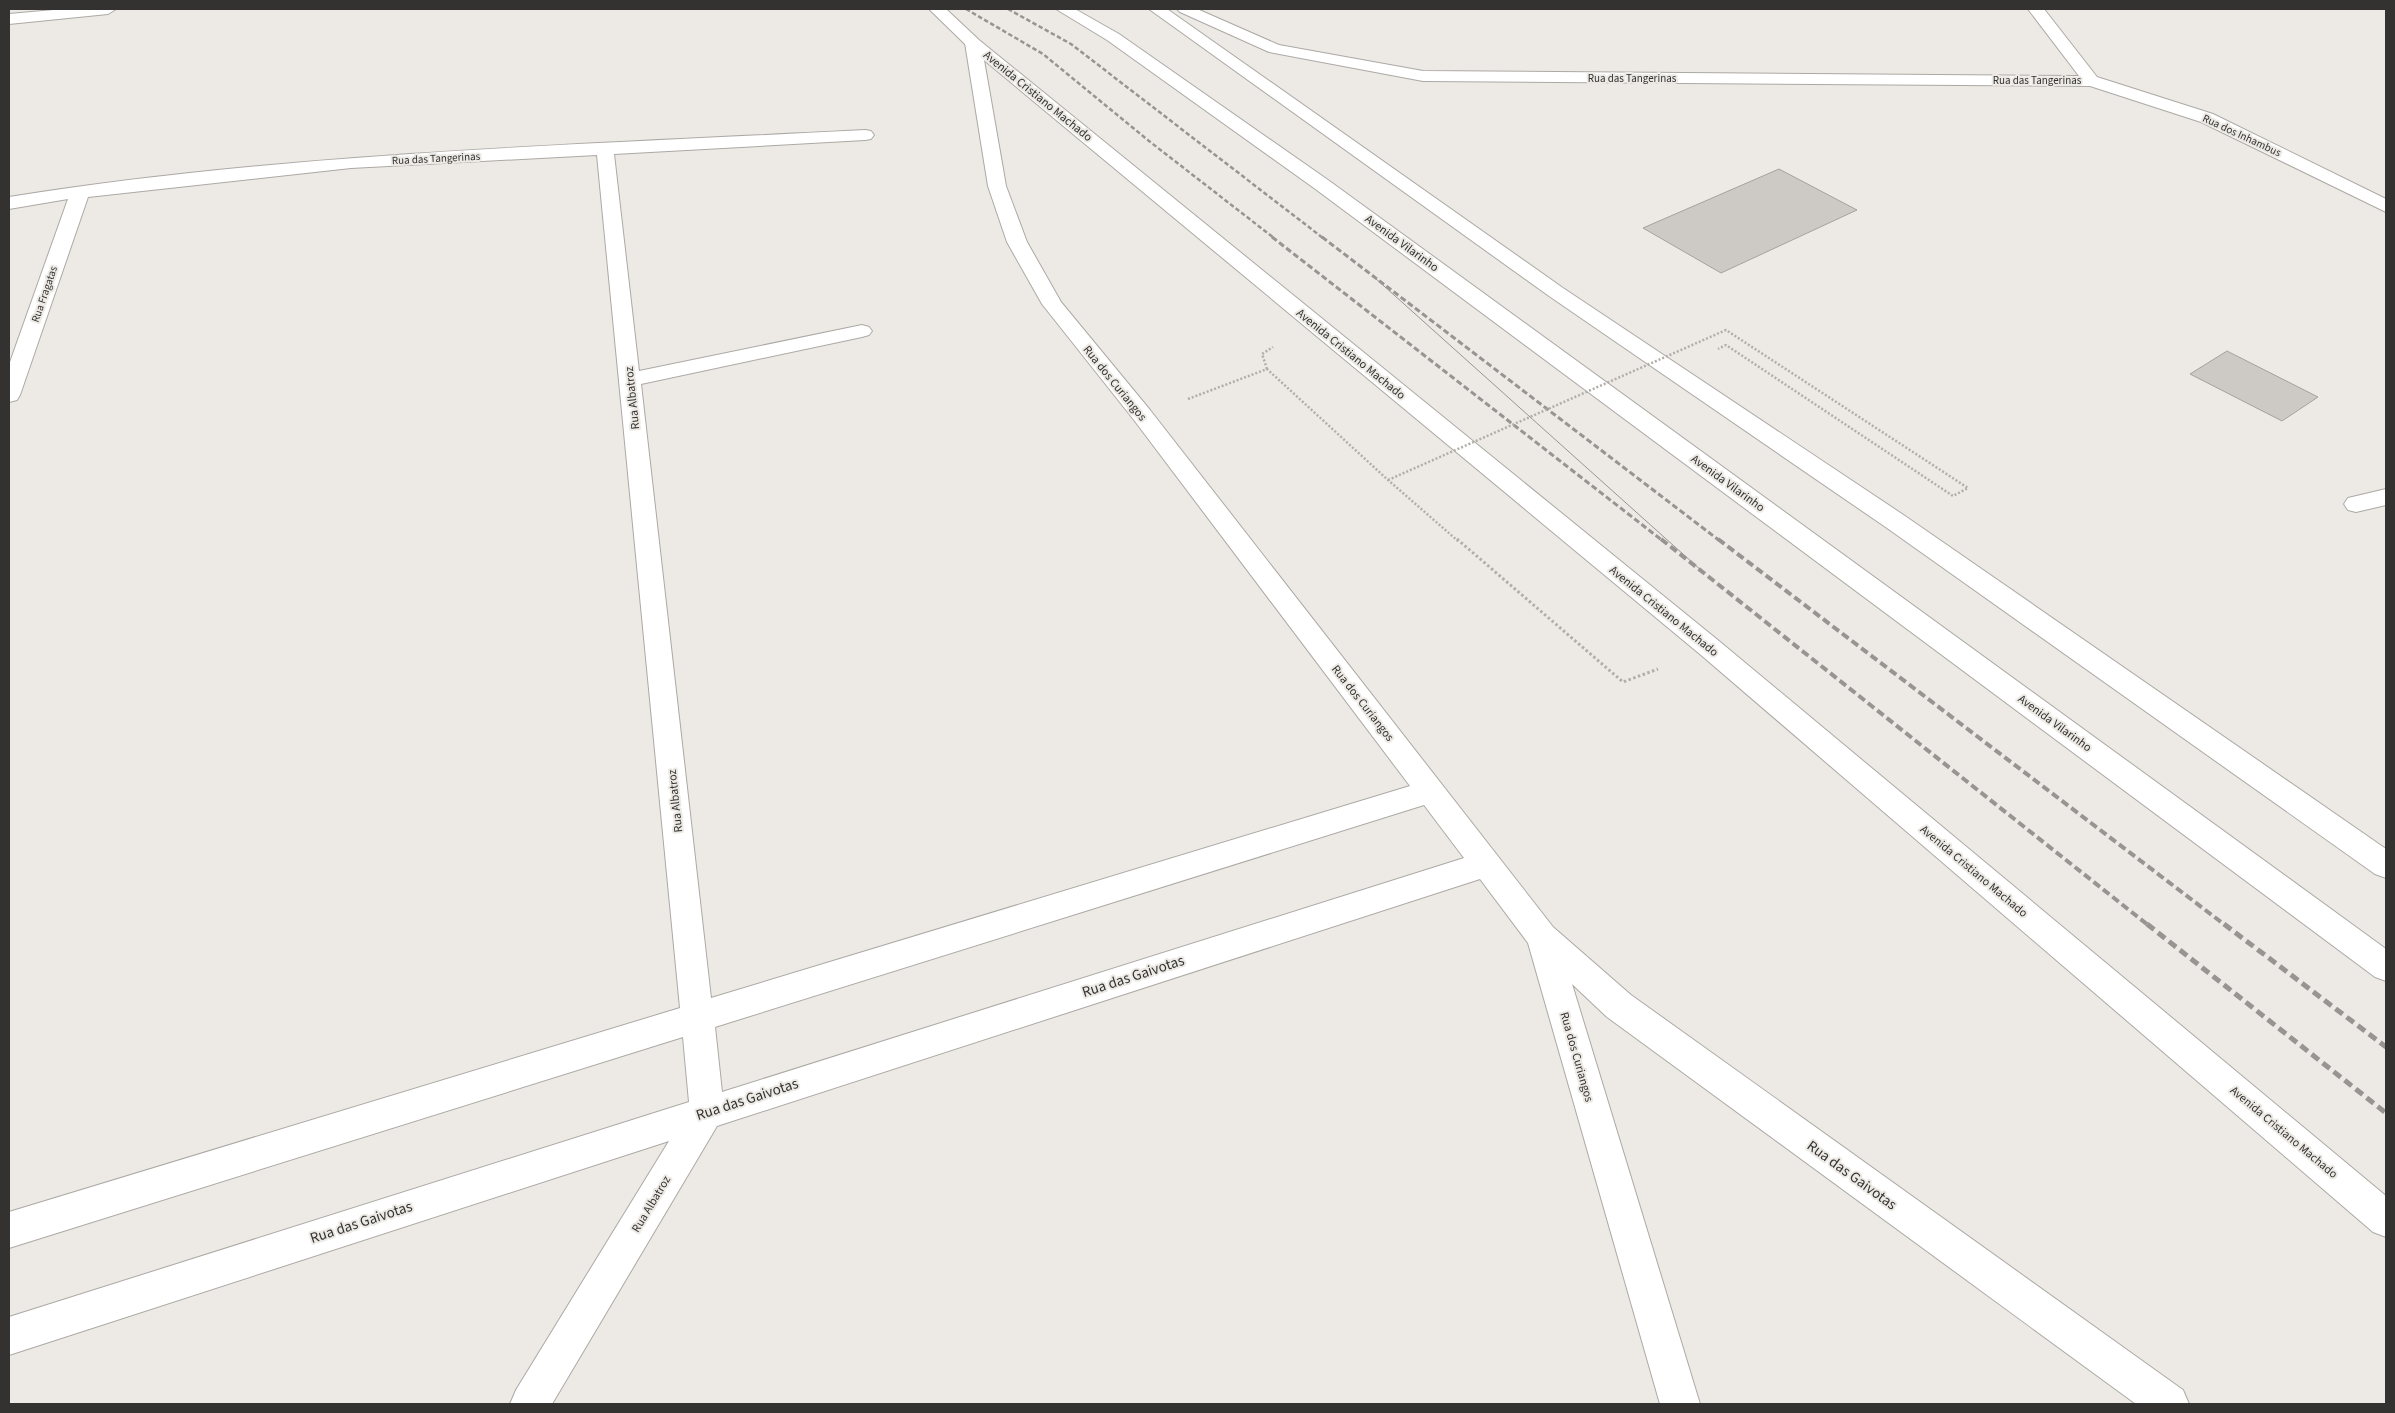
<svg xmlns="http://www.w3.org/2000/svg" width="2395" height="1413" viewBox="0 0 2395 1413" font-family="'Source Sans 3',sans-serif">
	<style>
		.building { fill: #cdcac6; stroke: #a5a29e }
		.lines { fill: none; stroke-linecap: round; stroke-linejoin: round }
		.minor-casing { stroke: #aca9a5; stroke-width: 2 }
		.highway-casing { stroke: #aca9a5; stroke-width: 2 }
		.path-far1 { stroke: #b1aeaa; stroke-width: 2.5; stroke-dasharray: 2 2; stroke-linecap: butt }
		.path { stroke: #b1aeaa; stroke-width: 3; stroke-dasharray: 2.5 2.5; stroke-linecap: butt }
		.minor { fill: #fff; fill-rule: evenodd }
		.highway { fill: #fff; fill-rule: evenodd }
		.tram { stroke: #979592; stroke-width: 1 }
		.rail-far3 { stroke: #979592; stroke-width: 2.5; stroke-dasharray: 4.5 2.5; stroke-linecap: butt }
		.rail-far2 { stroke: #979592; stroke-width: 3; stroke-dasharray: 6 3; stroke-linecap: butt }
		.rail-far1 { stroke: #979592; stroke-width: 4; stroke-dasharray: 8 4; stroke-linecap: butt }
		.rail { stroke: #979592; stroke-width: 5; stroke-dasharray: 9 5; stroke-linecap: butt }
		.path-bridge { stroke: #b1aeaa; stroke-width: 2.5; stroke-dasharray: 2 2; stroke-linecap: butt }
		.labels { text-anchor: middle; stroke-width: 4; stroke-linejoin: round; paint-order: stroke }
		.far-street-label { font-size: 11px; fill: #333230; stroke: #edeae5 }
		.street-label { font-size: 12px; fill: #333230; stroke: #edeae5 }
		.near-street-label { font-size: 15px; fill: #333230; stroke: #edeae5 }
	</style>
	<rect width="100%" height="100%" fill="#edeae5"/>
	<path class="building" d="M1779,169L1857,210L1721,273L1643,228Z
		M2227,351L2318,397L2282,421L2190,374Z"/>
	<g class="lines">
		<defs>
			<path id="minor" d="M65,9H116L108,14L9,24V14Z
				M1177,9H1197L1279,45L1423,71L2079,76L2028,9H2044L2097,77L2213,114L2386,199V212L2201,122L2090,86L1423,81L1269,52L1180,12Z
				M973,38L981,43L1006,186L1027,242L1061,302L1150,410L1553,927L1631,995L2183,1390L2189,1404H2136L1607,1017L1572,984L1700,1404H1660L1528,943L1480,879L717,1126L552,1404H510L516,1390L669,1141L9,1355V1317L689,1102L683,1037L9,1248V1212L680,1008L597,155L351,168L88,197L20,395L17,400L9,402V365L68,199L9,209V197C292,152 579,145 865,130L871,131L874,135L871,139L865,140L614,154L639,371L862,325L869,327L872,331L869,335L862,337L641,384L711,998L1410,786L1134,420L1042,304L1007,242L988,186L965,43ZM1424,805L1464,858L722,1092L715,1027Z
				M2386,489V505L2356,512L2348,510L2344,504L2348,498Z"/>
			<path id="highway" d="M929,9H946L979,40L1719,641L2386,1196V1237L2373,1232L1701,655L967,46Z
				M1056,9H1075L1119,34L1328,180L2386,949V981L2375,977L1314,188L1107,40Z
				M1149,9H1167L1563,288L1905,516L2386,849V878L2375,874L1887,528L1549,296Z"/>
		</defs>
		<use href="#minor" class="minor-casing"/>
		<use href="#highway" class="highway-casing"/>
		<path class="path-far1" d="M1267,369L1262,354L1273,347
			M1188,399L1267,369L1388,480L1458,541"/>
		<path class="path" d="M1457,539L1623,682L1658,669"/>
		<use href="#minor" class="minor"/>
		<use href="#highway" class="highway"/>
		<path class="tram" d="M1375,278L1703,572"/>
		<path class="rail-far3" d="M966,9L1043,54L1149,141L1274,238
			M1008,9L1071,44L1323,238"/>
		<path class="rail-far2" d="M1272,237L1663,541
			M1322,237L1720,541"/>
		<path class="rail-far1" d="M1661,539L2148,925
			M1718,539L2225,925"/>
		<path class="rail" d="M2147,924L2386,1113
			M2224,924L2386,1047"/>
		<path class="path-bridge" d="M1388,480L1726,330L1968,488L1953,496L1726,345L1718,349"/>
	</g>
	<g class="labels">
		<g class="far-street-label">
			<text x="1632" y="82">Rua das Tangerinas</text>
			<text x="2037" y="84">Rua das Tangerinas</text>
			<text transform="translate(2242 135) rotate(25)" y="4">Rua dos Inhambus</text>
			<text transform="translate(436 158) rotate(-3)" y="4">Rua das Tangerinas</text>
			<text transform="translate(44 294) rotate(-71)" y="4">Rua Fragatas</text>
		</g>
		<g class="street-label">
			<text transform="translate(1038 96) rotate(39)" y="4">Avenida Cristiano Machado</text>
			<text transform="translate(1402 243) rotate(36)" y="4">Avenida Vilarinho</text>
			<text transform="translate(1351 354) rotate(39)" y="4">Avenida Cristiano Machado</text>
			<text transform="translate(1115 383) rotate(51)" y="4">Rua dos Curiangos</text>
			<text transform="translate(632 398) rotate(-96)" y="4">Rua Albatroz</text>
			<text transform="translate(1728 483) rotate(36)" y="4">Avenida Vilarinho</text>
			<text transform="translate(1664 611) rotate(39)" y="4">Avenida Cristiano Machado</text>
			<text transform="translate(1363 703) rotate(52)" y="4">Rua dos Curiangos</text>
			<text transform="translate(2055 723) rotate(36)" y="4">Avenida Vilarinho</text>
			<text transform="translate(675 801) rotate(-96)" y="4">Rua Albatroz</text>
			<text transform="translate(1974 871) rotate(40)" y="4">Avenida Cristiano Machado</text>
			<text transform="translate(1577 1057) rotate(74)" y="4">Rua dos Curiangos</text>
			<text transform="translate(2284 1132) rotate(40)" y="4">Avenida Cristiano Machado</text>
			<text transform="translate(651 1204) rotate(-59)" y="4">Rua Albatroz</text>
		</g>
		<g class="near-street-label">
			<text transform="translate(1133 976) rotate(-18)" y="5">Rua das Gaivotas</text>
			<text transform="translate(747 1099) rotate(-18)" y="5">Rua das Gaivotas</text>
			<text transform="translate(1852 1175) rotate(36)" y="5">Rua das Gaivotas</text>
			<text transform="translate(361 1222) rotate(-18)" y="5">Rua das Gaivotas</text>
		</g>
	</g>
	<rect width="2395" height="1413" fill="none" stroke="#333230" stroke-width="20"/>
</svg>
